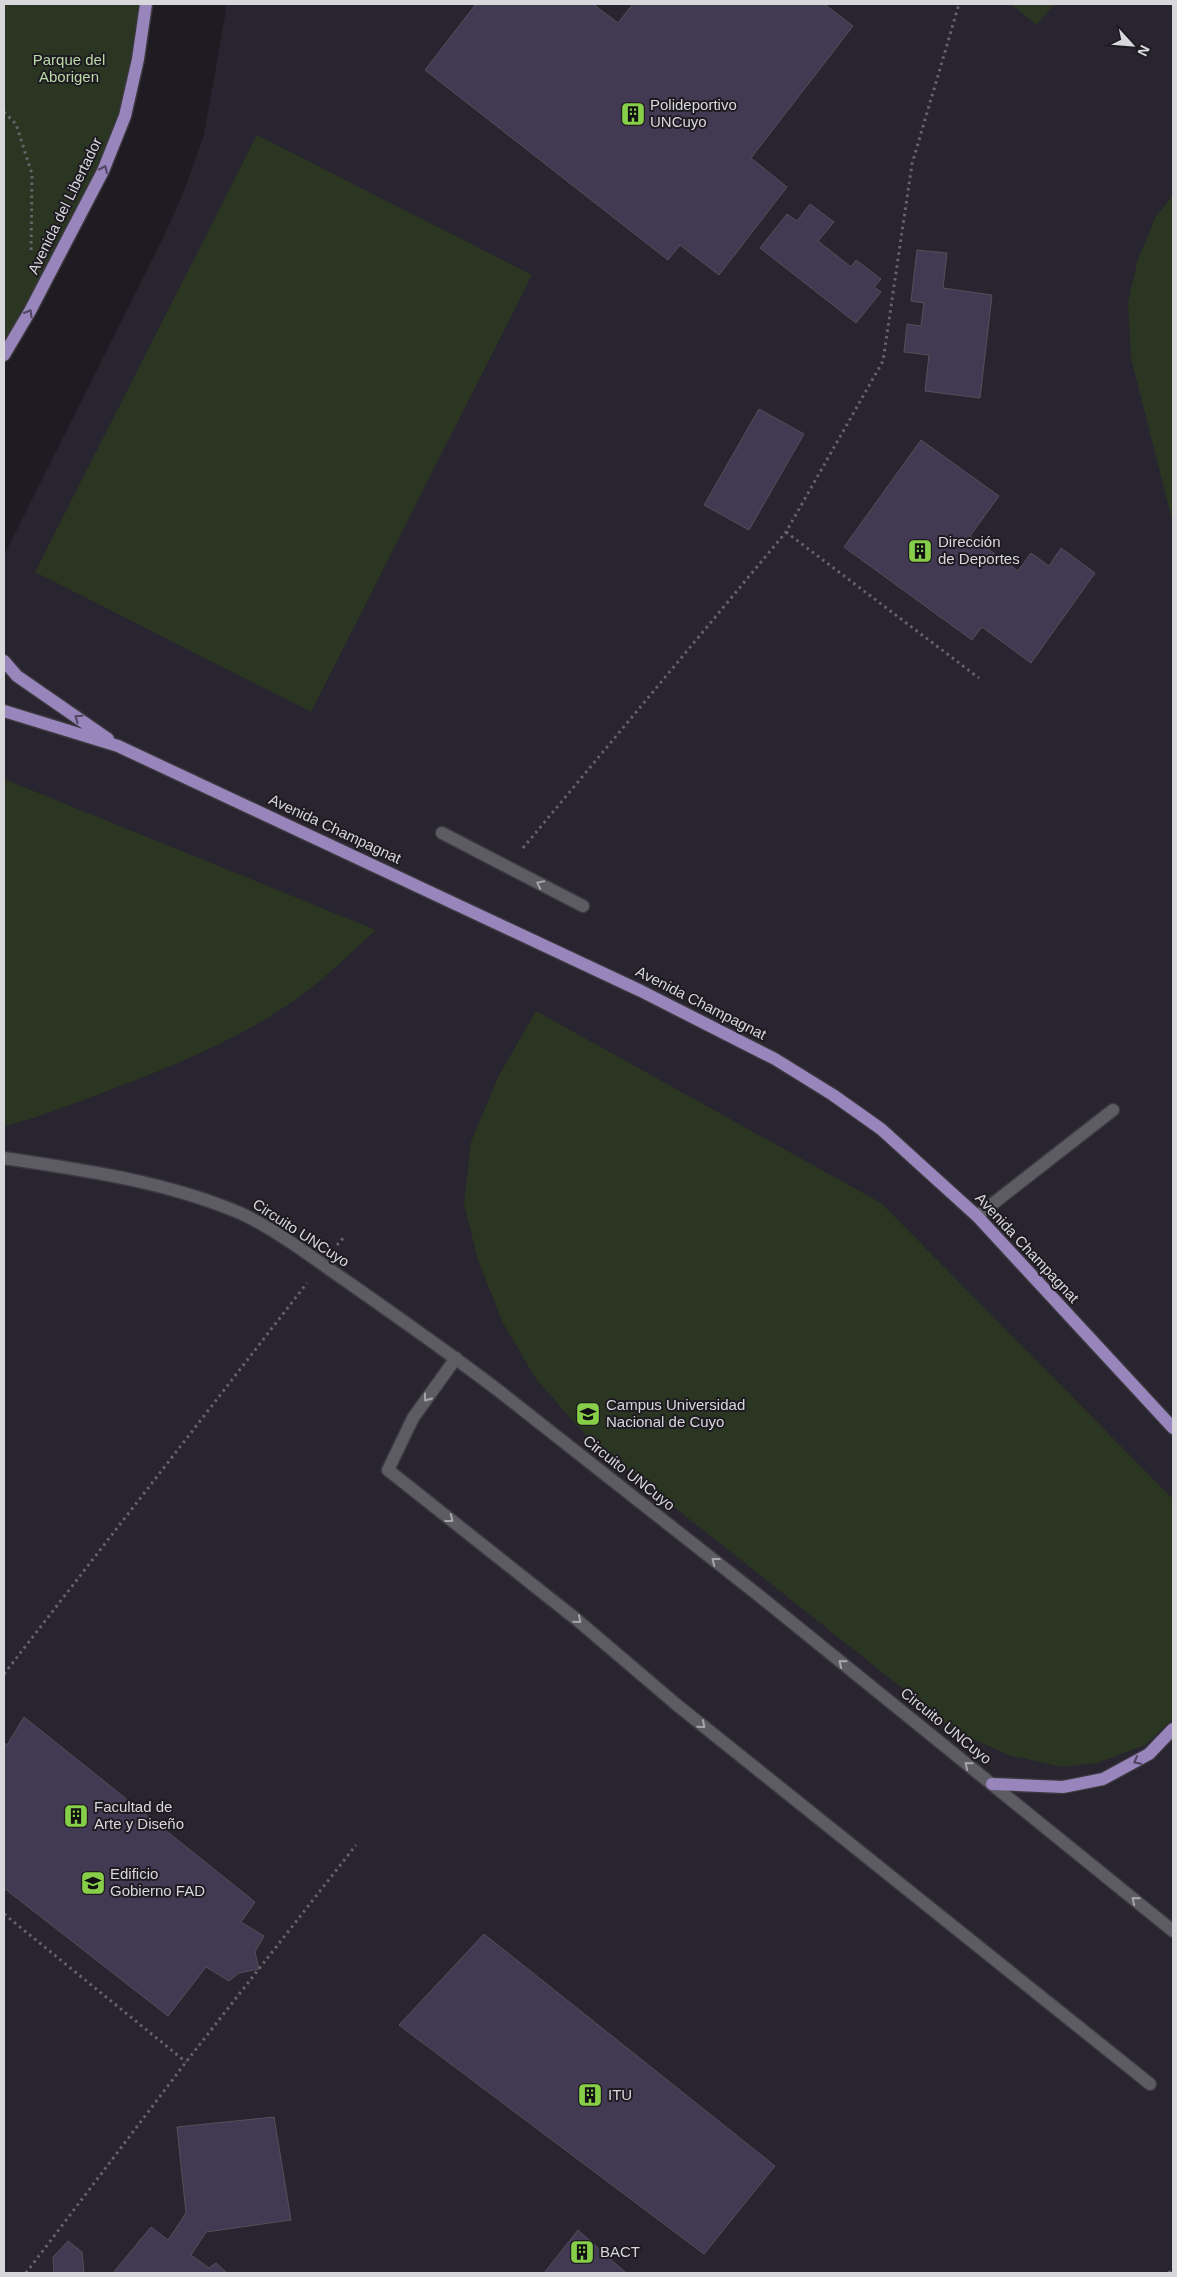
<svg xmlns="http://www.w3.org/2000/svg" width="1177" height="2277" viewBox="0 0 1177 2277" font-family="Helvetica,sans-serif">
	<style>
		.built { fill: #282430 }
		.green { fill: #2a3621 }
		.building { fill: #423953; stroke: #535159 }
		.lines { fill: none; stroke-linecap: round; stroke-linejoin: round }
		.minor-casing { stroke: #3a383d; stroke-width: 15 }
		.major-casing { stroke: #3a383d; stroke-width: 15 }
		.path { stroke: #666469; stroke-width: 3; stroke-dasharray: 2.5 4; stroke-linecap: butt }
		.minor { stroke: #5d5b63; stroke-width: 12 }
		.major { stroke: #9885bc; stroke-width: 12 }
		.oneway { stroke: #4f4560 }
		.oneway2 { stroke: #a7a5ab }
		.labels { text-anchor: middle; stroke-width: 4; stroke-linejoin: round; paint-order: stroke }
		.park-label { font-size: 15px; fill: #bad9a5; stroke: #1e1b22 }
		.poi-label { font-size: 15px; fill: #d8d7db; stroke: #1e1b22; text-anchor: start }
		.street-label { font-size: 15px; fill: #d8d7db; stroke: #1e1b22 }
	</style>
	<rect width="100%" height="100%" fill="#1e1b22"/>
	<path class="built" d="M227,4H1173V2273H4V555L164,236L184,191L204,135Z"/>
	<path class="green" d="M4,4H146L125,116L4,355Z
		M1011,4H1054L1037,25Z
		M257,135L532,275L311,712L35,572Z
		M1173,195V524L1131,358L1128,302L1138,259L1156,216Z
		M4,779L376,930C352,951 328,976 302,995C240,1040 165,1070 94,1096C64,1107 35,1119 4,1126Z
		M536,1011L881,1203L1173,1499V1718L1145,1745L1097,1763L1062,1767L1008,1755L956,1731L590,1440L536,1379L503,1323L478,1260L464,1204L471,1142L498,1077Z"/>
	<path class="building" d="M476,4H593L618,23L633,4H824L853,26L751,158L787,187L719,275L680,245L668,260L425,70Z
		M810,204L834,222L818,241L851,267L856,260L881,279L874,287L881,292L856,323L760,248L787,214L797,221Z
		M917,250L947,253L943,288L992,295L980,398L925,391L929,355L904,352L907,324L921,326L924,303L911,301Z
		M759,409L804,434L749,530L704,505Z
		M921,440L999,496L970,536L1018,571L1031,553L1049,566L1061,548L1095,573L1031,663L982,627L972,640L844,547Z
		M24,1717L255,1902L241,1922L264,1936L255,1952L259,1969L239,1973L229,1981L206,1967L168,2016L4,1888V1742L7,1745Z
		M484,1934L775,2166L704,2254L399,2025Z
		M274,2117L291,2220L206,2232L191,2255L209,2268L216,2263L227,2273H113L151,2227L168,2240L186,2213L177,2127Z
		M578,2230L626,2273H544Z
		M68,2241L82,2252L84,2273H54L53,2257Z"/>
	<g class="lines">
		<defs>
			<path id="minor" d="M442,833L583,906
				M4,1158C83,1170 165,1181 240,1213C273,1228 312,1257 342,1278C395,1315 448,1352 499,1391L757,1594L1173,1931
				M977,1216L1113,1110
				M456,1358L413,1418L388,1470L576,1619L677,1705L1150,2084"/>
			<path id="major" d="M4,355L30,311L103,171L125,116L138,59L146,4
				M4,661L17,676L108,739
				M4,711L118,746L641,991L775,1059L833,1095L881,1129L977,1216L1173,1428
				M992,1784L1063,1787L1103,1779L1149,1754L1173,1729"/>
		</defs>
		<use href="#minor" class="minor-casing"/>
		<use href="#major" class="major-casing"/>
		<path class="path" d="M4,112L16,124L32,174L31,254
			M786,532L979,678
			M523,848L786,532L883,361L912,164L959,4
			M337,1245L345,1236
			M4,1674L307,1283
			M4,1914L186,2062
			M26,2273L186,2062L356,1845
			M1169,2273L1173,2267"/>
		<use href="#minor" class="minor"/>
		<use href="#major" class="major"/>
	</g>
	<defs><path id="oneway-chevron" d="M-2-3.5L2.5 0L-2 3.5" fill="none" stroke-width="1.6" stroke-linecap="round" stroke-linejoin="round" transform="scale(1.25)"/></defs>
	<g class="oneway">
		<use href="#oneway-chevron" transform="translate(104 169) rotate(-66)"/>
		<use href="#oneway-chevron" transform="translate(29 313) rotate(-60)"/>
		<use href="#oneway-chevron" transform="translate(78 718) rotate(-145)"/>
		<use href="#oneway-chevron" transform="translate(1137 1761) rotate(152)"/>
	</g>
	<g class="oneway2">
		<use href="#oneway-chevron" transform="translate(540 884) rotate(-154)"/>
		<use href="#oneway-chevron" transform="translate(427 1398) rotate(126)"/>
		<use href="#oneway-chevron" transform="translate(450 1519) rotate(38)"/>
		<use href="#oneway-chevron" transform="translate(715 1561) rotate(-142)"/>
		<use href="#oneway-chevron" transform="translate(578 1620) rotate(40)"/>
		<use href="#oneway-chevron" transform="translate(842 1663) rotate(-141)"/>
		<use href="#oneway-chevron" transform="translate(702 1725) rotate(39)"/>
		<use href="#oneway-chevron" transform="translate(968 1765) rotate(-141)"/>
		<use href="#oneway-chevron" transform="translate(1135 1900) rotate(-141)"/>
	</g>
	<defs>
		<symbol id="building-square" viewBox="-11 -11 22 22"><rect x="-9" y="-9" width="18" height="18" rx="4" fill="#88cf49" stroke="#1e1b22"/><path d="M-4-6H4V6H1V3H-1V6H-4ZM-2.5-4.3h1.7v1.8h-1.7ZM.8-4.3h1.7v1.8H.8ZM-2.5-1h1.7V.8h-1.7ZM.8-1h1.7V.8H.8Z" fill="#111"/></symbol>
		<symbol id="university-square" viewBox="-11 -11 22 22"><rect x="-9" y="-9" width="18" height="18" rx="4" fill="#88cf49" stroke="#1e1b22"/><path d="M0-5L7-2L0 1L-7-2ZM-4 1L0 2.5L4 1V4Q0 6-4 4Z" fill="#111"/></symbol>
	</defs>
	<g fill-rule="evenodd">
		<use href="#building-square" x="619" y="100" width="28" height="28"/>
		<use href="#building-square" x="906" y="537" width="28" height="28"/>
		<use href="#university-square" x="574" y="1400" width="28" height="28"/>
		<use href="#building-square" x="62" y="1802" width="28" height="28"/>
		<use href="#university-square" x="79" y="1869" width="28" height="28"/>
		<use href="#building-square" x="576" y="2081" width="28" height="28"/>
		<use href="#building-square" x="568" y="2238" width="28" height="28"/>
	</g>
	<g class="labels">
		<g class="park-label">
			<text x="69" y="65">Parque del<tspan x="69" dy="17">Aborigen</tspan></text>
		</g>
		<g class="poi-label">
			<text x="650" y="110">Polideportivo<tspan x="650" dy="17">UNCuyo</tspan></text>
			<text x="938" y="547">Dirección<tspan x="938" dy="17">de Deportes</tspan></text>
			<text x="606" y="1410">Campus Universidad<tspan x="606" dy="17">Nacional de Cuyo</tspan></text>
			<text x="94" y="1812">Facultad de<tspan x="94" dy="17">Arte y Diseño</tspan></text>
			<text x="110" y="1879">Edificio<tspan x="110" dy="17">Gobierno FAD</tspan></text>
			<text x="608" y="2100">ITU</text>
			<text x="600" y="2257">BACT</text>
		</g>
		<g class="street-label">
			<text transform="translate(65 206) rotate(-64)" y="5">Avenida del Libertador</text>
			<text transform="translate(335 829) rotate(25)" y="5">Avenida Champagnat</text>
			<text transform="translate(701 1003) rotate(27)" y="5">Avenida Champagnat</text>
			<text transform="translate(301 1233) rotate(33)" y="5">Circuito UNCuyo</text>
			<text transform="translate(1027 1248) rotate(47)" y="5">Avenida Champagnat</text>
			<text transform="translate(629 1473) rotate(38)" y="5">Circuito UNCuyo</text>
			<text transform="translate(946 1726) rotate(39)" y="5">Circuito UNCuyo</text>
		</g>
	</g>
	<rect width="1177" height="2277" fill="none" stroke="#d8d7db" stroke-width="10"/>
	<g transform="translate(1132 45) rotate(116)" stroke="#1e1b22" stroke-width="4" paint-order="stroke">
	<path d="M0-4L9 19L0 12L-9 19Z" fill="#d8d7db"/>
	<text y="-8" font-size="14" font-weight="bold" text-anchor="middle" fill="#d8d7db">N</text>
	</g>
</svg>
